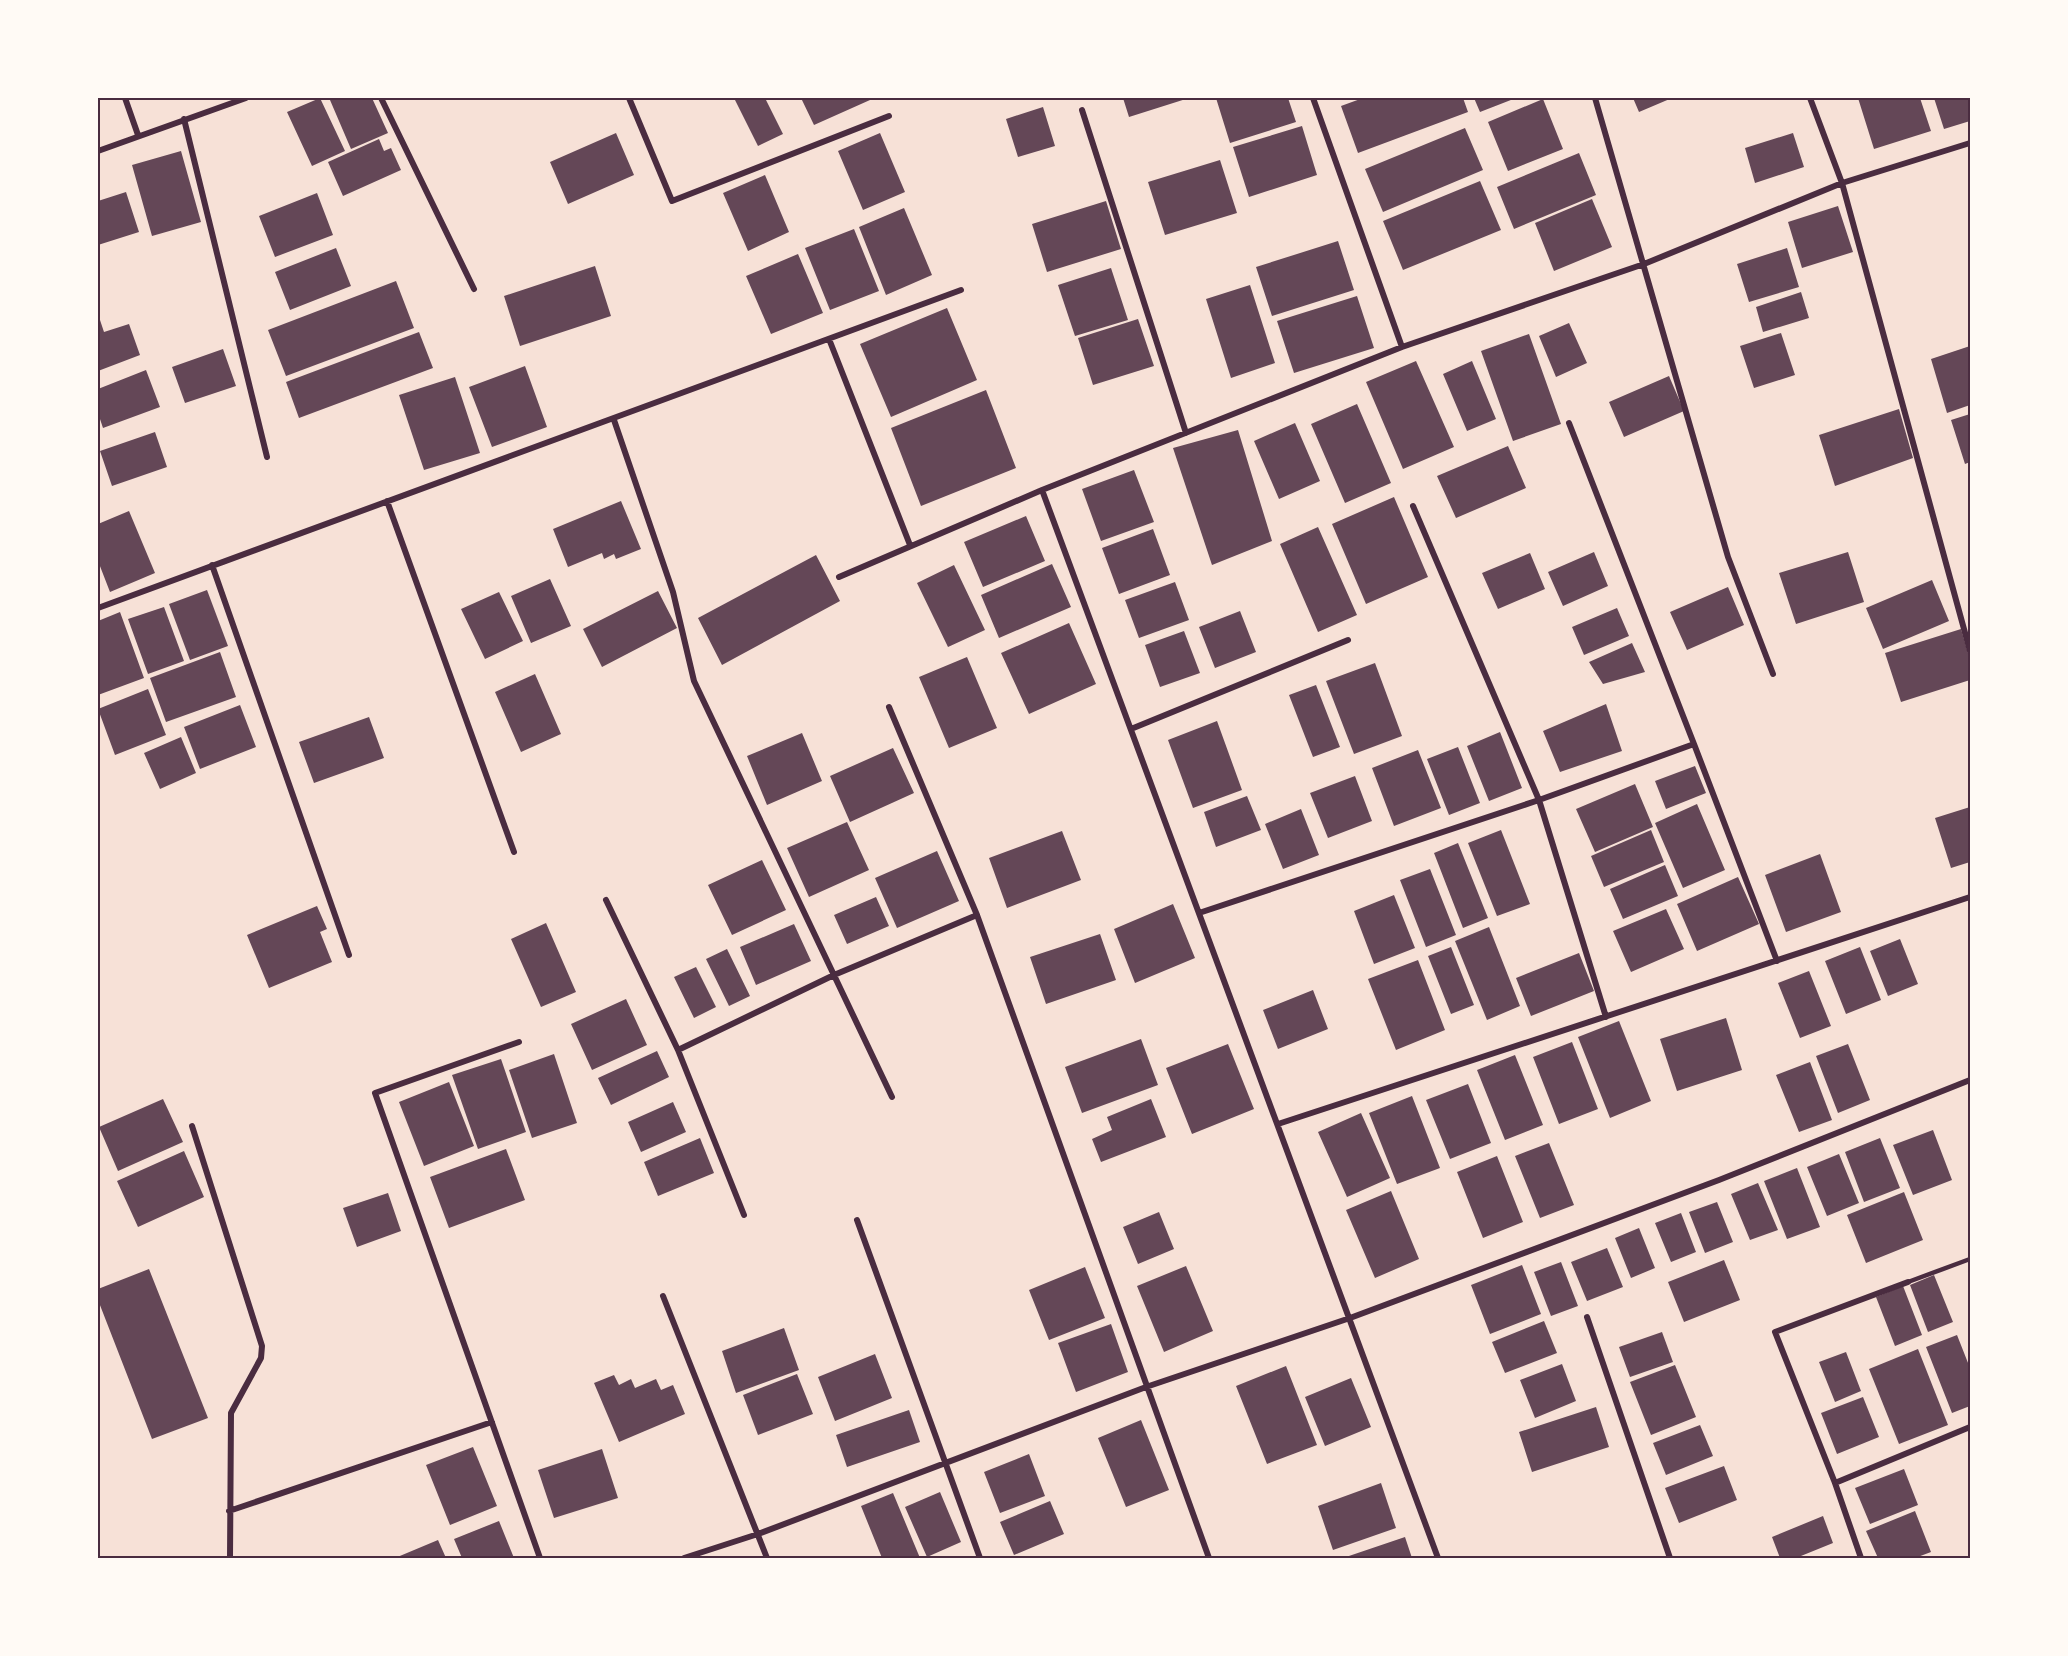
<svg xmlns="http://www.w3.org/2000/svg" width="2068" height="1656" viewBox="0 0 2068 1656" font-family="Helvetica,sans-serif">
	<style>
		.building { fill: #644757 }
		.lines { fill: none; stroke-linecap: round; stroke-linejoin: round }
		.service { stroke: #4a2c40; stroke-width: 4.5 }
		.minor { stroke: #4a2c40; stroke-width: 6 }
		.neatline { fill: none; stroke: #4a2c40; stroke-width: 2 }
	</style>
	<rect width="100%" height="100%" fill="#f7e1d7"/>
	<path class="building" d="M320,98L345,151L312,166L287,112Z
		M337,98H372L388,133L351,149L330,100Z
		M734,98H765L783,134L758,146Z
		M801,98H868L870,100L814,125Z
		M1123,98H1189L1129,117Z
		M1216,98H1288L1296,122L1230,143Z
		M1363,98H1463L1468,112L1358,153L1341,106Z
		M1474,98H1516L1480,112Z
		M1633,98H1672L1639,112Z
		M1858,98H1920L1931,131L1874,149Z
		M1934,98H1970V121L1944,129Z
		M1543,99L1563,149L1508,171L1488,122Z
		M1043,107L1055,146L1018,157L1006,119Z
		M1302,126L1317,175L1249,197L1233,147Z
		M1465,128L1483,170L1383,212L1365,169Z
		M616,133L634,175L568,204L550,162Z
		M880,133L905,192L863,210L838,151Z
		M1793,133L1804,167L1755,183L1745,148Z
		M379,139L384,151L391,148L401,170L343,196L328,162Z
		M181,151L201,222L152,236L132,165Z
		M1579,153L1596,195L1514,229L1497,187Z
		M1220,160L1237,213L1165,235L1148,182Z
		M765,175L789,232L748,251L723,193Z
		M1480,181L1501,230L1403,270L1383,221Z
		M126,192L139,232L98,245V201Z
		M317,193L333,235L275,257L259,216Z
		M1592,199L1612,247L1554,271L1535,223Z
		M1106,201L1121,249L1047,272L1032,224Z
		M1838,206L1853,252L1802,268L1788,222Z
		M904,208L932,275L886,295L859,227Z
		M854,229L879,291L830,310L805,248Z
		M1338,241L1354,290L1272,316L1256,267Z
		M336,248L351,286L290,310L275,272Z
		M1787,248L1799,287L1749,302L1737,264Z
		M798,254L823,313L771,334L746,276Z
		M595,266L611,316L520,346L504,296Z
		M1111,268L1128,320L1075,336L1058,285Z
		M396,281L414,328L286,376L268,330Z
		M1250,285L1275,363L1231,378L1206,299Z
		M1801,292L1809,318L1763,332L1756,307Z
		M1357,296L1374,348L1294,373L1277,321Z
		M947,308L977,380L891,417L860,344Z
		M1138,319L1154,366L1093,385L1078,338Z
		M100,320L104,332L129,324L140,355L98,371V321Z
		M1569,323L1587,363L1556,377L1539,336Z
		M419,332L433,368L299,418L286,382Z
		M1781,333L1795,375L1754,388L1740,346Z
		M1529,334L1561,424L1513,441L1481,351Z
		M1970,346V405L1947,413L1931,359Z
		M223,349L236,386L185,403L172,367Z
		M1416,361L1454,447L1403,469L1366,382Z
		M1472,361L1496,419L1467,431L1443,374Z
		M525,366L547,427L492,447L469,387Z
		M146,370L160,407L103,428L98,413V389Z
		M1669,376L1684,411L1624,437L1609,402Z
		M455,377L480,453L424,470L399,395Z
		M986,390L1016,468L921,506L891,428Z
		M1357,404L1391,483L1345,503L1311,424Z
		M1899,409L1913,458L1835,486L1819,435Z
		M1970,414V462L1965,464L1951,420Z
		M1295,423L1320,481L1279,499L1254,441Z
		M1238,430L1272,541L1212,565L1173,448Z
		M155,432L167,467L112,486L100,451Z
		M1508,446L1526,488L1456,518L1437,476Z
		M1134,470L1154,522L1101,541L1082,489Z
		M1394,497L1428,577L1366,604L1332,524Z
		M621,501L641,549L616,559L614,554L604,559L602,553L568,567L553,529Z
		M129,511L155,573L110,592L98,561V524Z
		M1026,516L1045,561L983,587L964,542Z
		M1318,527L1357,615L1318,632L1280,544Z
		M1153,529L1170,575L1119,594L1102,548Z
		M1594,552L1608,586L1563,606L1548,572Z
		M1848,552L1864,602L1796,624L1779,573Z
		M1530,553L1545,589L1498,609L1482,573Z
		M816,555L840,601L722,665L698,618Z
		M1052,564L1071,607L999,638L981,595Z
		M954,565L985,630L948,647L917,583Z
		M550,579L571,626L531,643L511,596Z
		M1932,580L1949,621L1883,649L1866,608Z
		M1175,582L1189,620L1139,638L1125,600Z
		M1728,587L1744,625L1687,650L1670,612Z
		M207,590L228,646L190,660L169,604Z
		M658,591L677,628L602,667L583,629Z
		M499,592L523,641L485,659L461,609Z
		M164,607L184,661L148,674L128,619Z
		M1617,608L1629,636L1584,655L1572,627Z
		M1240,611L1256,652L1215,668L1199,627Z
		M120,612L144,678L98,695V621Z
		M1069,623L1096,684L1029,714L1001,653Z
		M1961,629L1970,660V680L1901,702L1885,653Z
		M1184,631L1200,673L1160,687L1145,645Z
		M1632,643L1645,672L1603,684L1589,662Z
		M220,652L236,697L166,722L150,678Z
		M967,657L997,728L949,748L919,677Z
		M1375,663L1402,736L1354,754L1326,681Z
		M535,674L561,734L521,752L495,692Z
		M1316,685L1340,747L1313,757L1289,695Z
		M148,689L166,735L115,755L98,709Z
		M1606,704L1622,751L1560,772L1543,731Z
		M240,705L256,747L200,769L184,727Z
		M369,717L384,758L314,783L299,742Z
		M1217,721L1242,790L1193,808L1168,740Z
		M1500,732L1522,788L1489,801L1467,746Z
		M802,733L822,781L767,805L747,756Z
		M181,737L196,773L160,789L144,753Z
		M1458,747L1480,803L1449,815L1427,759Z
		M893,748L914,793L850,822L830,776Z
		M1418,750L1441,808L1394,826L1372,768Z
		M1695,766L1706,793L1666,809L1655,781Z
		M1355,776L1372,821L1328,838L1310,793Z
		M1635,784L1653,827L1595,852L1576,809Z
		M1247,796L1261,830L1216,847L1204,812Z
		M1697,804L1725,870L1683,888L1655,823Z
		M1970,807V862L1951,868L1935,818Z
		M1301,809L1319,855L1283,869L1265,824Z
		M847,822L869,870L809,897L787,848Z
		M1501,830L1530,904L1497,916L1468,843Z
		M1651,830L1664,862L1604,887L1591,856Z
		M1062,831L1081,880L1007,908L989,858Z
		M1458,843L1488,918L1463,928L1434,853Z
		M937,851L959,901L897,928L875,878Z
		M1820,854L1841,912L1786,932L1765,875Z
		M762,860L786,910L732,935L708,885Z
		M1665,865L1678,896L1623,919L1610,889Z
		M1430,869L1456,935L1426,947L1400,880Z
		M1738,877L1759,924L1697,951L1677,904Z
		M1394,895L1415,948L1374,964L1354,911Z
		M876,897L889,926L847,944L834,915Z
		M1173,904L1195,958L1135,983L1114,929Z
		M317,906L327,929L320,932L332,962L269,988L247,935Z
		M1666,909L1684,949L1631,972L1613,931Z
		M546,923L576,992L541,1007L511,939Z
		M794,924L811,961L756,985L740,947Z
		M1489,927L1520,1006L1487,1020L1455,941Z
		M1100,934L1116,980L1046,1004L1030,957Z
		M1900,939L1918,984L1888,996L1870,951Z
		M1451,947L1474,1005L1451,1014L1428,956Z
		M1860,947L1881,1000L1846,1014L1825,961Z
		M727,949L750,996L729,1006L706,959Z
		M1579,953L1594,991L1531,1016L1516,978Z
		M1418,960L1445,1030L1396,1050L1368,979Z
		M696,967L716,1007L694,1018L674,977Z
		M1809,971L1831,1026L1800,1038L1778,983Z
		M1313,990L1328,1029L1278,1049L1263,1010Z
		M626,999L647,1045L592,1070L571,1024Z
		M1726,1018L1742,1070L1677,1091L1660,1039Z
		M1619,1021L1651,1101L1610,1118L1578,1037Z
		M1141,1039L1158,1085L1082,1113L1065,1067Z
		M1572,1042L1598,1109L1559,1124L1533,1057Z
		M1228,1044L1254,1109L1192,1134L1166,1068Z
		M1848,1044L1870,1100L1838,1113L1816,1056Z
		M657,1051L669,1077L611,1105L598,1078Z
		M554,1054L577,1123L532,1138L509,1070Z
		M1515,1055L1543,1125L1505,1140L1477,1070Z
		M501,1059L526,1132L478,1149L452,1075Z
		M1810,1062L1832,1120L1799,1132L1776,1075Z
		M449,1082L474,1146L424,1166L399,1102Z
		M1468,1084L1491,1143L1450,1159L1426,1100Z
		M1412,1096L1440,1168L1397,1184L1369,1113Z
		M163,1099L183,1142L118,1171L99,1127Z
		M1151,1099L1166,1137L1101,1162L1092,1139L1112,1130L1107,1117Z
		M673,1102L686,1132L641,1152L628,1122Z
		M1361,1113L1390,1178L1347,1197L1318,1132Z
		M1933,1130L1952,1180L1913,1195L1893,1145Z
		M700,1138L714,1173L658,1196L644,1162Z
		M1880,1138L1900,1188L1864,1202L1845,1152Z
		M1549,1143L1574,1205L1540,1218L1515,1156Z
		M506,1149L525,1200L449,1228L430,1177Z
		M184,1151L204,1197L138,1227L117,1181Z
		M1839,1154L1859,1203L1827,1216L1807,1167Z
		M1497,1156L1523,1222L1483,1238L1457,1172Z
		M1797,1168L1820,1227L1787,1239L1764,1181Z
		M1758,1183L1778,1230L1750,1240L1731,1194Z
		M1391,1191L1419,1259L1375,1278L1346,1210Z
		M1904,1192L1923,1240L1866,1263L1847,1215Z
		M388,1193L401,1231L357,1247L343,1208Z
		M1717,1202L1733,1242L1705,1253L1689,1212Z
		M1159,1212L1174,1249L1138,1264L1123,1227Z
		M1681,1213L1696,1252L1671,1262L1655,1223Z
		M1639,1228L1655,1268L1631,1278L1615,1238Z
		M1607,1248L1623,1287L1587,1301L1571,1262Z
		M1724,1260L1740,1300L1684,1322L1668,1282Z
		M1561,1262L1578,1306L1551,1316L1534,1272Z
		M1522,1265L1541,1314L1490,1334L1471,1285Z
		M1186,1266L1213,1331L1164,1352L1137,1286Z
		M1085,1267L1105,1318L1049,1340L1029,1290Z
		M149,1269L208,1418L152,1439L98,1300V1289Z
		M1934,1275L1953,1322L1928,1332L1910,1285Z
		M1903,1286L1922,1335L1895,1346L1876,1297Z
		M1544,1321L1557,1353L1505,1373L1492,1342Z
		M1111,1324L1128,1372L1076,1392L1058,1343Z
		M784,1328L799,1370L736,1393L722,1351Z
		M1662,1332L1673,1362L1630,1377L1619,1347Z
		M1957,1335L1970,1368V1406L1952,1413L1926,1347Z
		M1918,1349L1948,1425L1899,1444L1869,1369Z
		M1846,1352L1861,1391L1835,1402L1819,1362Z
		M875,1354L892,1398L835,1421L818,1377Z
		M1562,1364L1576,1401L1535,1418L1520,1380Z
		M1675,1365L1696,1417L1651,1435L1630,1382Z
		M1286,1366L1317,1445L1267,1464L1236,1386Z
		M797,1374L813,1414L758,1435L743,1395Z
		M614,1375L619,1385L631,1379L635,1388L656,1379L661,1390L673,1385L685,1414L619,1442L594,1383Z
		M1351,1378L1371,1427L1325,1446L1305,1397Z
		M1863,1397L1879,1437L1837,1454L1821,1413Z
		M1596,1407L1609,1447L1532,1472L1519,1432Z
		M909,1410L920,1442L847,1467L836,1435Z
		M1141,1420L1169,1490L1126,1507L1098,1438Z
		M1700,1425L1713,1456L1666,1475L1653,1443Z
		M473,1447L497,1506L450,1525L426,1465Z
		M602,1449L618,1498L554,1518L538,1470Z
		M1029,1454L1045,1496L1000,1513L984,1472Z
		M1724,1466L1737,1500L1679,1523L1665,1488Z
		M1904,1469L1918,1505L1870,1524L1855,1488Z
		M1381,1483L1396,1528L1333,1550L1318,1506Z
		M940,1492L961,1542L927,1557L905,1507Z
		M893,1493L920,1558H882L861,1506Z
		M1050,1501L1064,1534L1014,1555L1000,1522Z
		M1915,1511L1931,1552L1915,1558H1878L1866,1531Z
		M1823,1516L1833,1543L1796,1558H1780L1772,1537Z
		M499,1521L514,1558H462L454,1539Z
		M1405,1537L1412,1558H1343Z
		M438,1540L446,1558H395Z"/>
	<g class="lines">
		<path class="service" d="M1908,1282L1970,1259"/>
		<path class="minor" d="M125,98L138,135
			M381,98L474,289
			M629,98L672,201L889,116
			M1313,98L1402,347
			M1595,98L1728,557L1773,674
			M1810,98L1842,183L1970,651
			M1082,110L1186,433
			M184,119L267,457
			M98,151L246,98
			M829,339L910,545
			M614,420L673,592L694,681L892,1097
			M1042,490L1438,1558
			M387,501L514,852
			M1413,506L1539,800L1606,1017
			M212,565L349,955
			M839,577L1042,490L1402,347L1644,264L1842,183L1970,143
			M98,608L961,290
			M889,707L977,915L1209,1558
			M1131,729L1348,640
			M1694,744L1777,961
			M606,900L678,1050L744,1215
			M1199,913L1539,800L1694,744L1569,423
			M519,1042L375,1093L540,1558
			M678,1050L834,975L977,915
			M1278,1124L1970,897
			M192,1126L262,1346L261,1358L231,1413L230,1558
			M857,1220L980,1558
			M663,1296L767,1558
			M1587,1317L1670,1558
			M1835,1483L1970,1427
			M229,1511L492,1422
			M684,1558L758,1534L1146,1387L1350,1318L1719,1180L1970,1080
			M1861,1558L1835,1483L1775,1332L1908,1282"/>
	</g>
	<rect width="2068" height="1656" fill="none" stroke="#fffaf5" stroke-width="198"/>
	<rect x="99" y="99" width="1870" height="1458" class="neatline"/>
</svg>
